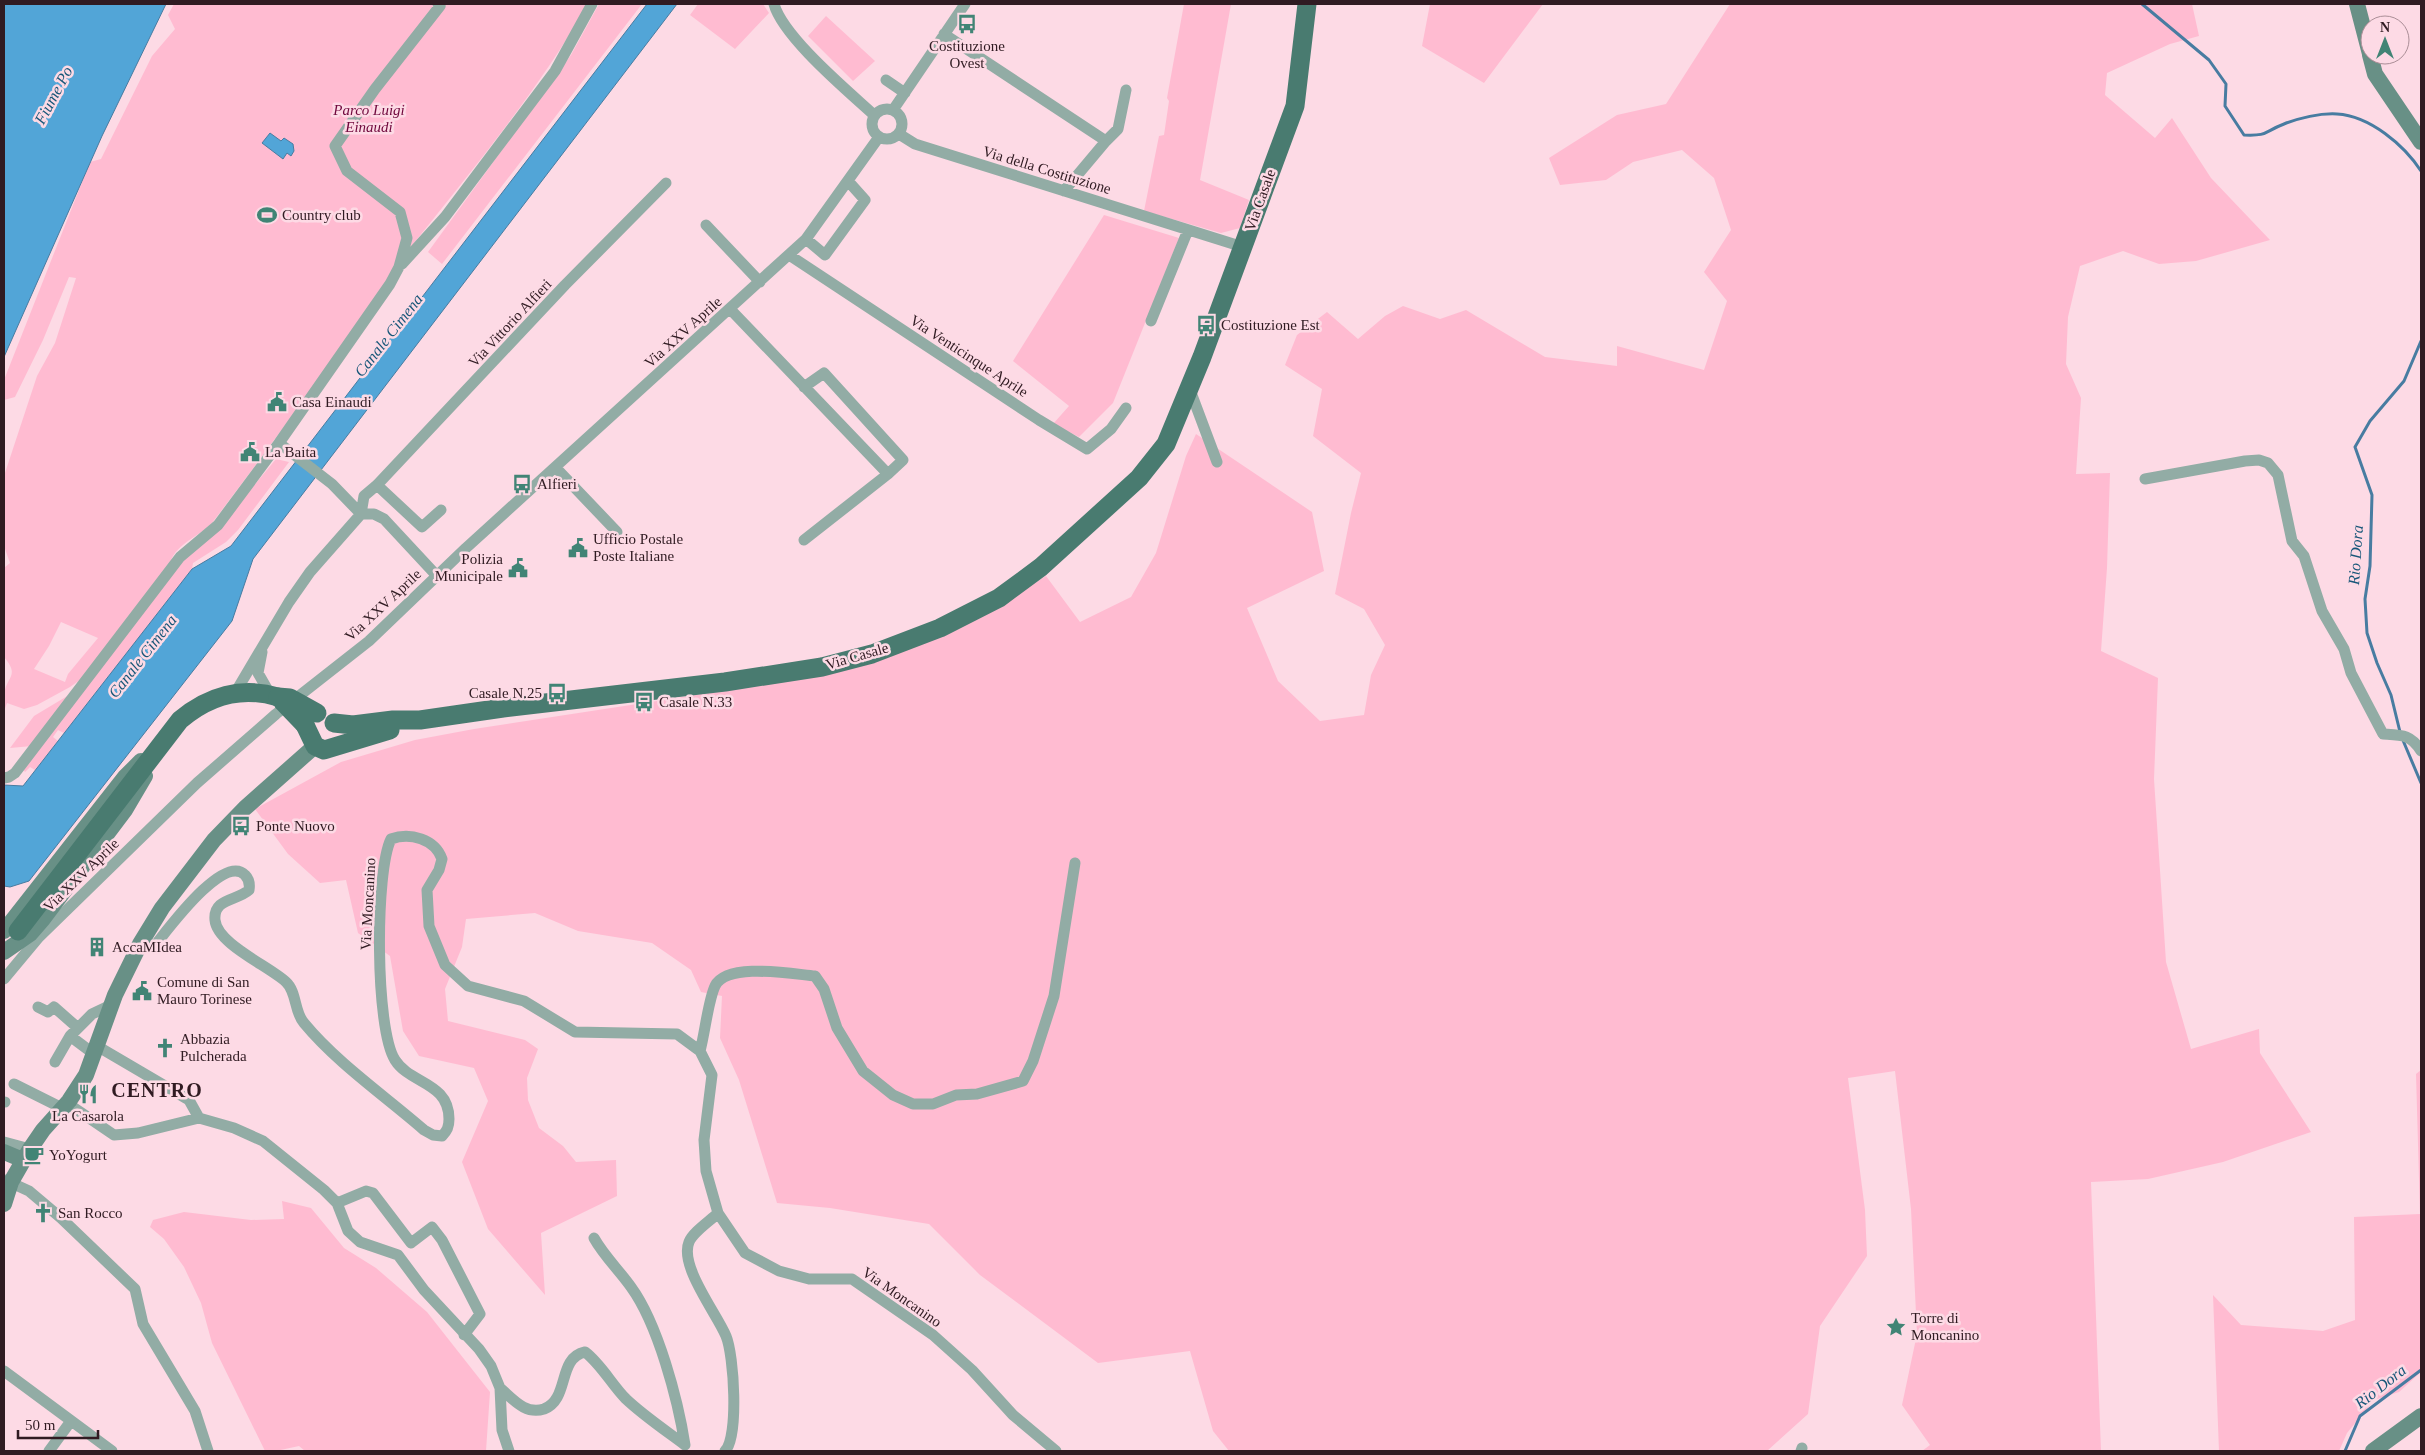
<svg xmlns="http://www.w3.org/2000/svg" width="2425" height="1455" viewBox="0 0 2425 1455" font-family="Georgia,serif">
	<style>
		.green { fill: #ffbbd1; fill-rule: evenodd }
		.water { fill: #52a5d7; stroke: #487ca1 }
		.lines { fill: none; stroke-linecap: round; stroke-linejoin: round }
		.stream { stroke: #487ca1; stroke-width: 3 }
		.street { stroke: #92aca5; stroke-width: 11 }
		.secondary { stroke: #689086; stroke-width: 16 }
		.primary { stroke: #497b70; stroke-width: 19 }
		.primary-bridge { stroke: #497b70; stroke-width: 19 }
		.labels { text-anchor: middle; stroke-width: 5; stroke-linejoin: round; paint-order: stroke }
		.poi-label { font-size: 15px; fill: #301b22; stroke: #fddae5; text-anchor: start }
		.park-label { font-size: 15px; font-style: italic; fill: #70083d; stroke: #fddae5 }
		.street-label { font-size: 15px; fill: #301b22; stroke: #fddae5 }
		.water-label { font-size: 16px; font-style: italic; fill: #185779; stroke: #fddae5 }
		.district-label { font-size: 20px; font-weight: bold; letter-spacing: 1px; fill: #301b22; stroke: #fddae5 }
	</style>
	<rect width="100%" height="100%" fill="#fddae5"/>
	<path class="green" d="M174,4H588C533,99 462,182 394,268L384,286C329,365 273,443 215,519C202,537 177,541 170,563L90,673L70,687L37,705L24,709L7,703L4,711C4,705 3,699 4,694C7,676 20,676 4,657V568L10,563L4,546V476L37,376L55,343L76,278L69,277L43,340L15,397L4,400V380L90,162L101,159L152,56L175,29L168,15ZM61,622L98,638L68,674L65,682L34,669L49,646Z
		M599,4H642L442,264L428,252L571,55Z
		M698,4H763L769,13L735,49L690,15Z
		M1184,4H1231L1200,180L1249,200L1240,228L1221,233L1144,211L1159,136L1164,135L1169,101L1167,98Z
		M1430,4H1543L1484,83L1422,46Z
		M1730,4H2192L2199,36L2170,44L2107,73L2105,95L2155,138L2172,118L2211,178L2270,240L2196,261L2159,264L2123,251L2080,266L2068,317L2066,364L2081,398L2076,474L2110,473L2107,568L2101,651L2158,678L2154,779L2166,962L2191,1049L2259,1029L2260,1053L2311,1132L2223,1162L2148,1179L2091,1182L2101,1451H1922L1930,1445L1902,1405L1917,1334L1911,1209L1895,1071L1848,1078L1865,1210L1867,1256L1820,1326L1808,1414L1767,1451H1229L1213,1431L1190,1351L1098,1363L980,1275L929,1224L830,1208L777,1203L739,1080L720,1038L722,996L701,992L691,970L652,943L578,931L535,913L466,919L462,947L445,989L448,1021L525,1040L538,1049L527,1078L528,1100L539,1128L563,1146L576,1162L616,1160L617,1196L541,1233L545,1295L488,1229L462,1162L488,1101L474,1068L419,1056L403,1031L390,956L358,933L346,880L320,883L288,854L255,809L341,762L415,740L474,729L755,686L1002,603L1046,576L1080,622L1131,597L1156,553L1186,456L1196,434L1312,512L1324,571L1247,608L1278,681L1320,721L1364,715L1371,675L1385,645L1364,609L1335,594L1351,513L1361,473L1313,436L1322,389L1285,365L1297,335L1327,312L1358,339L1385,316L1403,306L1440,319L1466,310L1545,357L1617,366V346L1704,370L1727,301L1704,272L1731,230L1714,178L1682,150L1633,162L1606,180L1560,185L1549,158L1617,115L1666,104Z
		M826,16L875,61L853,81L808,36Z
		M1104,215L1179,238L1113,403L1079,437L1053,424L1069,406L1013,361Z
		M276,459L289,462L238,530L226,542L193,563L192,569L64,733L58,730L53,737L58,741L35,770L30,767L25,772L23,769L170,573L221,525Z
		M74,692L32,746L10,748L34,716Z
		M2421,1070V1372L2399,1392L2374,1400L2347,1433L2339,1451H2219L2213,1295L2241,1325L2323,1331L2355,1320L2354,1217L2420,1214L2416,1074Z
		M282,1201L311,1208L344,1248L376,1268L427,1312L490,1392L486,1451H305L299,1446L276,1451H265L212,1343L201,1303L184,1267L164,1239L150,1227L153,1220L184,1212L251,1220L284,1219Z"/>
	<path class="water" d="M4,4H166L102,136L4,357Z
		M647,4H677L253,559L232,621L29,881L10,887L4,886V785L23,786L192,569L231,546Z
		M270,133L281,141L284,138L293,144L294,151L291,156L287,153L283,159L262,143Z"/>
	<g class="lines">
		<path class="stream" d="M2142,4L2209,60L2226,84L2225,106L2244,135C2269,136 2263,132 2284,124C2299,118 2320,113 2337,114C2370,116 2404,145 2421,171
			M2400,732L2391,695L2377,663L2367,633L2365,599L2370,566L2372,495L2355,447L2370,421L2404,381L2421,341
			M2402,738L2421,783
			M2345,1451L2360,1416L2421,1370"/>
		<path class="street" d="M774,4C783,37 848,91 874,115
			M944,34L1106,141L1064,191
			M886,80L905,93
			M872 124a15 15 0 1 1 30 0a15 15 0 1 1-30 0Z
			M893,110L965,4
			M899,134L915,144L1243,247
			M1106,141L1118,129L1126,90
			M706,225L760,282
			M806,239L825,255L865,200L848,181
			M789,255L1039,420L1087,449L1111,429L1126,408
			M402,264L445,217L555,71L592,4
			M730,309L888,474L804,540
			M1151,321L1188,230
			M804,387L824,373L903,460L888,474
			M1190,390L1217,462
			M279,443L332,484L361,514H374L384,519L437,576
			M556,468L617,532
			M2145,479L2245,461L2259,460L2268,463L2278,475L2292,541L2304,556L2322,611L2344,649L2351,673L2383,734C2401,735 2411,734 2421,751
			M377,485L422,527L441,510
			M262,652L258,673L270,694
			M235,693L289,602L310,572L361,514L364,496L377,485L565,285L666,183
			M4,778L9,777L15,773L180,557L218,525L279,443L390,284L399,267L407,238L400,212L347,171L335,146L375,89L440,6L438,4
			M140,944L148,947L156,944C169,928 224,853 245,875C249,879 250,884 249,890C237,901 213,898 215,920C217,944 269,966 286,982C297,992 294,1012 304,1023C337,1063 385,1096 424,1130L433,1135L442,1136C447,1131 449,1127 449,1119C449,1082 410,1084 395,1060C375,1029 375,871 391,839C410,832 435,839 442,859L439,870L427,890L429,926L445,965L468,986L524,1001L575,1032L677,1034L700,1051L712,1075L704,1140L706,1171L718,1213L745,1253L779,1271L809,1279H852L933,1335L972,1370L1013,1415L1056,1451
			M4,979L39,937L197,783L276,714L369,641L466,548L806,239L879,137
			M38,1007L48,1012L54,1007L78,1028
			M70,1036L92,1014L111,1005
			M97,1046L189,1100L199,1118
			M700,1051C705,1033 708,1001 715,986C727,962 792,974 815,976L824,989L837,1028L863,1071L893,1095L913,1104H933L956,1095L977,1094L1023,1081L1033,1061L1054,996L1075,863
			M55,1062L70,1036L94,1054
			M14,1084L62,1108
			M4,1102H5
			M67,1103L114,1135L138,1133L199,1118L234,1128L263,1141L324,1190L337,1203L348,1231L360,1242L398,1255L424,1290L479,1349L491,1366L500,1388L502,1430L509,1451
			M4,1142L30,1149
			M5,1180L29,1191L61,1218L135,1289L143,1324L195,1411L208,1451
			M337,1203L366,1191L373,1193L411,1243L432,1227L442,1240L480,1314L464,1335
			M718,1213C710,1221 693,1232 689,1242C679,1266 717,1314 726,1336C734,1355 739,1437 725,1451
			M4,1371L112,1451
			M500,1388C513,1399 525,1415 544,1409C570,1399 557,1358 585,1352C601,1364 612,1385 626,1399C644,1416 665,1430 685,1445C678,1400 658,1324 631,1287C619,1270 604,1256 594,1238
			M49,1451L71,1421
			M1801,1451L1802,1448"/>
		<path class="secondary" d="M2357,4L2370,54
			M2370,55L2375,74L2421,142
			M4,931L125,777L141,761
			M4,952L30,934L43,919L125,810L145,776
			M4,1152L23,1160
			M4,1204L11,1182L30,1149L43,1130L69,1101L86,1075L115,995L140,944L162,908L214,840L245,808L315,746
			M2373,1451L2421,1416"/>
		<path class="primary" d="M334,723L353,725L393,720H420L503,708L725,682L822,667L872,654L940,628L999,598L1041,567L1139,478L1166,444L1202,357L1295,106L1307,4
			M305,725L315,746L324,750L390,730
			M18,931L180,720C208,696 242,686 278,697"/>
		<path class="primary-bridge" d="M278,697L290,698L317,713
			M282,701L305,725"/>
	</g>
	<defs>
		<symbol id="bus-bare" viewBox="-9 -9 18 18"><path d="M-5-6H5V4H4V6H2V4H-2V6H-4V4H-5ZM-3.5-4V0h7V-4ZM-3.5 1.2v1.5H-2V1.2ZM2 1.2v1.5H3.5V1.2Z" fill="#418475" stroke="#fddae5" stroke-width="2.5" paint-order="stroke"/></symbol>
		<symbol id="stadium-bare" viewBox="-9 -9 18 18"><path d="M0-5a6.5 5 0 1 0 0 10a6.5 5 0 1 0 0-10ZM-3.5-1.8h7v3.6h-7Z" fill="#418475" stroke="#fddae5" stroke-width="2.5" paint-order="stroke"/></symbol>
		<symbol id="civic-bare" viewBox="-9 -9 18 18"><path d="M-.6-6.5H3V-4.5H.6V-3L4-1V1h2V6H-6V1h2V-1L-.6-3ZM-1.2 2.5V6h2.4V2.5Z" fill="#418475" stroke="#fddae5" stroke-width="2.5" paint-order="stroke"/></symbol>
		<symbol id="building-bare" viewBox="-9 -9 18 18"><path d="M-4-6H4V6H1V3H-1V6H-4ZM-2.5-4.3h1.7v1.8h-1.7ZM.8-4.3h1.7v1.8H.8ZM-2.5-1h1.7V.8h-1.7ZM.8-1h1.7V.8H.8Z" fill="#418475" stroke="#fddae5" stroke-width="2.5" paint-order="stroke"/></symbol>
		<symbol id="church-bare" viewBox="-9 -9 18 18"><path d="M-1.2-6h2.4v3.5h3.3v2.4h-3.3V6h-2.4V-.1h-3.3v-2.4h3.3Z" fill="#418475" stroke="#fddae5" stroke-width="2.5" paint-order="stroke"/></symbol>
		<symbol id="restaurant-bare" viewBox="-9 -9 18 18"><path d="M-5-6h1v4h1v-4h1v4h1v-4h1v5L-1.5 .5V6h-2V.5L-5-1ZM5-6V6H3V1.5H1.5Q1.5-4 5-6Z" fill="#418475" stroke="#fddae5" stroke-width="2.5" paint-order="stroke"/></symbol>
		<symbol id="cafe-bare" viewBox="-9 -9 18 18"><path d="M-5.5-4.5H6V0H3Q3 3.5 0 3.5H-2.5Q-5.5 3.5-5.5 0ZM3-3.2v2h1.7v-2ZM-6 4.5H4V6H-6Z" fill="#418475" stroke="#fddae5" stroke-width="2.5" paint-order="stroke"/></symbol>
		<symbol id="sight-bare" viewBox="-9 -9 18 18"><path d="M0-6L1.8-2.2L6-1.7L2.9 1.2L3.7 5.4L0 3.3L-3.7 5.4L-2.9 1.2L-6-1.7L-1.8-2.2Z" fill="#418475" stroke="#fddae5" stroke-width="2.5" paint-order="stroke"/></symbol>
	</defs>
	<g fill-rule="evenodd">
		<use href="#bus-bare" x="953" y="10" width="28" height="28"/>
		<use href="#stadium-bare" x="253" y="201" width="28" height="28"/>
		<use href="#bus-bare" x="1192" y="311" width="28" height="28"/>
		<use href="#civic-bare" x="263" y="388" width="28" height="28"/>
		<use href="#civic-bare" x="236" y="438" width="28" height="28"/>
		<use href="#bus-bare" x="508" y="470" width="28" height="28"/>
		<use href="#civic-bare" x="564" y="534" width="28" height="28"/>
		<use href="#civic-bare" x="504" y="554" width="28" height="28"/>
		<use href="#bus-bare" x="543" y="679" width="28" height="28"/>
		<use href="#bus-bare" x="630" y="688" width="28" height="28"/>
		<use href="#bus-bare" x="227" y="812" width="28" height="28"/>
		<use href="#building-bare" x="83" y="933" width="28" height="28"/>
		<use href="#civic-bare" x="128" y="977" width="28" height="28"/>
		<use href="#church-bare" x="151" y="1034" width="28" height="28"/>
		<use href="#restaurant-bare" x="74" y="1080" width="28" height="28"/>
		<use href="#cafe-bare" x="20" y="1141" width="28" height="28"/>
		<use href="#church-bare" x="29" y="1199" width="28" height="28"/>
		<use href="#sight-bare" x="1882" y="1313" width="28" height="28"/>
	</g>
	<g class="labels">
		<g class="poi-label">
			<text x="967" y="51" text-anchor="middle">Costituzione<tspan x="967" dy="17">Ovest</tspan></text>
			<text x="282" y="220">Country club</text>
			<text x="1221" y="330">Costituzione Est</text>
			<text x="292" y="407">Casa Einaudi</text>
			<text x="265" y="457">La Baita</text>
			<text x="537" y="489">Alfieri</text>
			<text x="593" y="544">Ufficio Postale<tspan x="593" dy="17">Poste Italiane</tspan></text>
			<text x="503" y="564" text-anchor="end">Polizia<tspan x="503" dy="17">Municipale</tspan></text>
			<text x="542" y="698" text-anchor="end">Casale N.25</text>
			<text x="659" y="707">Casale N.33</text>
			<text x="256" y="831">Ponte Nuovo</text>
			<text x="112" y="952">AccaMIdea</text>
			<text x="157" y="987">Comune di San<tspan x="157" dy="17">Mauro Torinese</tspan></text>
			<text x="180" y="1044">Abbazia<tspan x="180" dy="17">Pulcherada</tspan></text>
			<text x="88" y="1121" text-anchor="middle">La Casarola</text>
			<text x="49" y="1160">YoYogurt</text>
			<text x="58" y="1218">San Rocco</text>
			<text x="1911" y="1323">Torre di<tspan x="1911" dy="17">Moncanino</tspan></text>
		</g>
		<g class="park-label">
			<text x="369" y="115">Parco Luigi<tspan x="369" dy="17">Einaudi</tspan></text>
		</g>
		<g class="street-label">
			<text transform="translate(1047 170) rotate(17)" y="5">Via della Costituzione</text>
			<text transform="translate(1260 200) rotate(-70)" y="5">Via Casale</text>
			<text transform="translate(510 323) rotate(-47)" y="5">Via Vittorio Alfieri</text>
			<text transform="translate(683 332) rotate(-42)" y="5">Via XXV Aprile</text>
			<text transform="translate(969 356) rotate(33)" y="5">Via Venticinque Aprile</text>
			<text transform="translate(383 605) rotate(-43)" y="5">Via XXV Aprile</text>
			<text transform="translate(857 656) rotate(-16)" y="5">Via Casale</text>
			<text transform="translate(81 875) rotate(-44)" y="5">Via XXV Aprile</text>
			<text transform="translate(368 904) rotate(-87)" y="5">Via Moncanino</text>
			<text transform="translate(902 1297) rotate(35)" y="5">Via Moncanino</text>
		</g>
		<g class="water-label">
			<text transform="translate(53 95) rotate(-62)" y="6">Fiume Po</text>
			<text transform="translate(388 335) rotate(-52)" y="6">Canale Cimena</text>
			<text transform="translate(2355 555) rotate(-86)" y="6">Rio Dora</text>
			<text transform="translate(142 656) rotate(-52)" y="6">Canale Cimena</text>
			<text transform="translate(2380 1386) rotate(-38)" y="6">Rio Dora</text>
		</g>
		<g class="district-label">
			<text x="157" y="1097">CENTRO</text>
		</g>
	</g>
	<rect width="2425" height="1455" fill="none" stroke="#301b22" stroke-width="10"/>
	<g transform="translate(2385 40)"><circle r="24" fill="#fddae5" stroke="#ab8e97"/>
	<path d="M0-4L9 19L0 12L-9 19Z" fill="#418475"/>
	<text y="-8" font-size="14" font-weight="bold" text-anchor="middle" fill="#301b22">N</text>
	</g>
	<path d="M18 1430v8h80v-8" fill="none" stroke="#301b22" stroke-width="2.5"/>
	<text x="25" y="1430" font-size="15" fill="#301b22" stroke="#fddae5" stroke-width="4" paint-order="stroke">50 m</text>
</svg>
